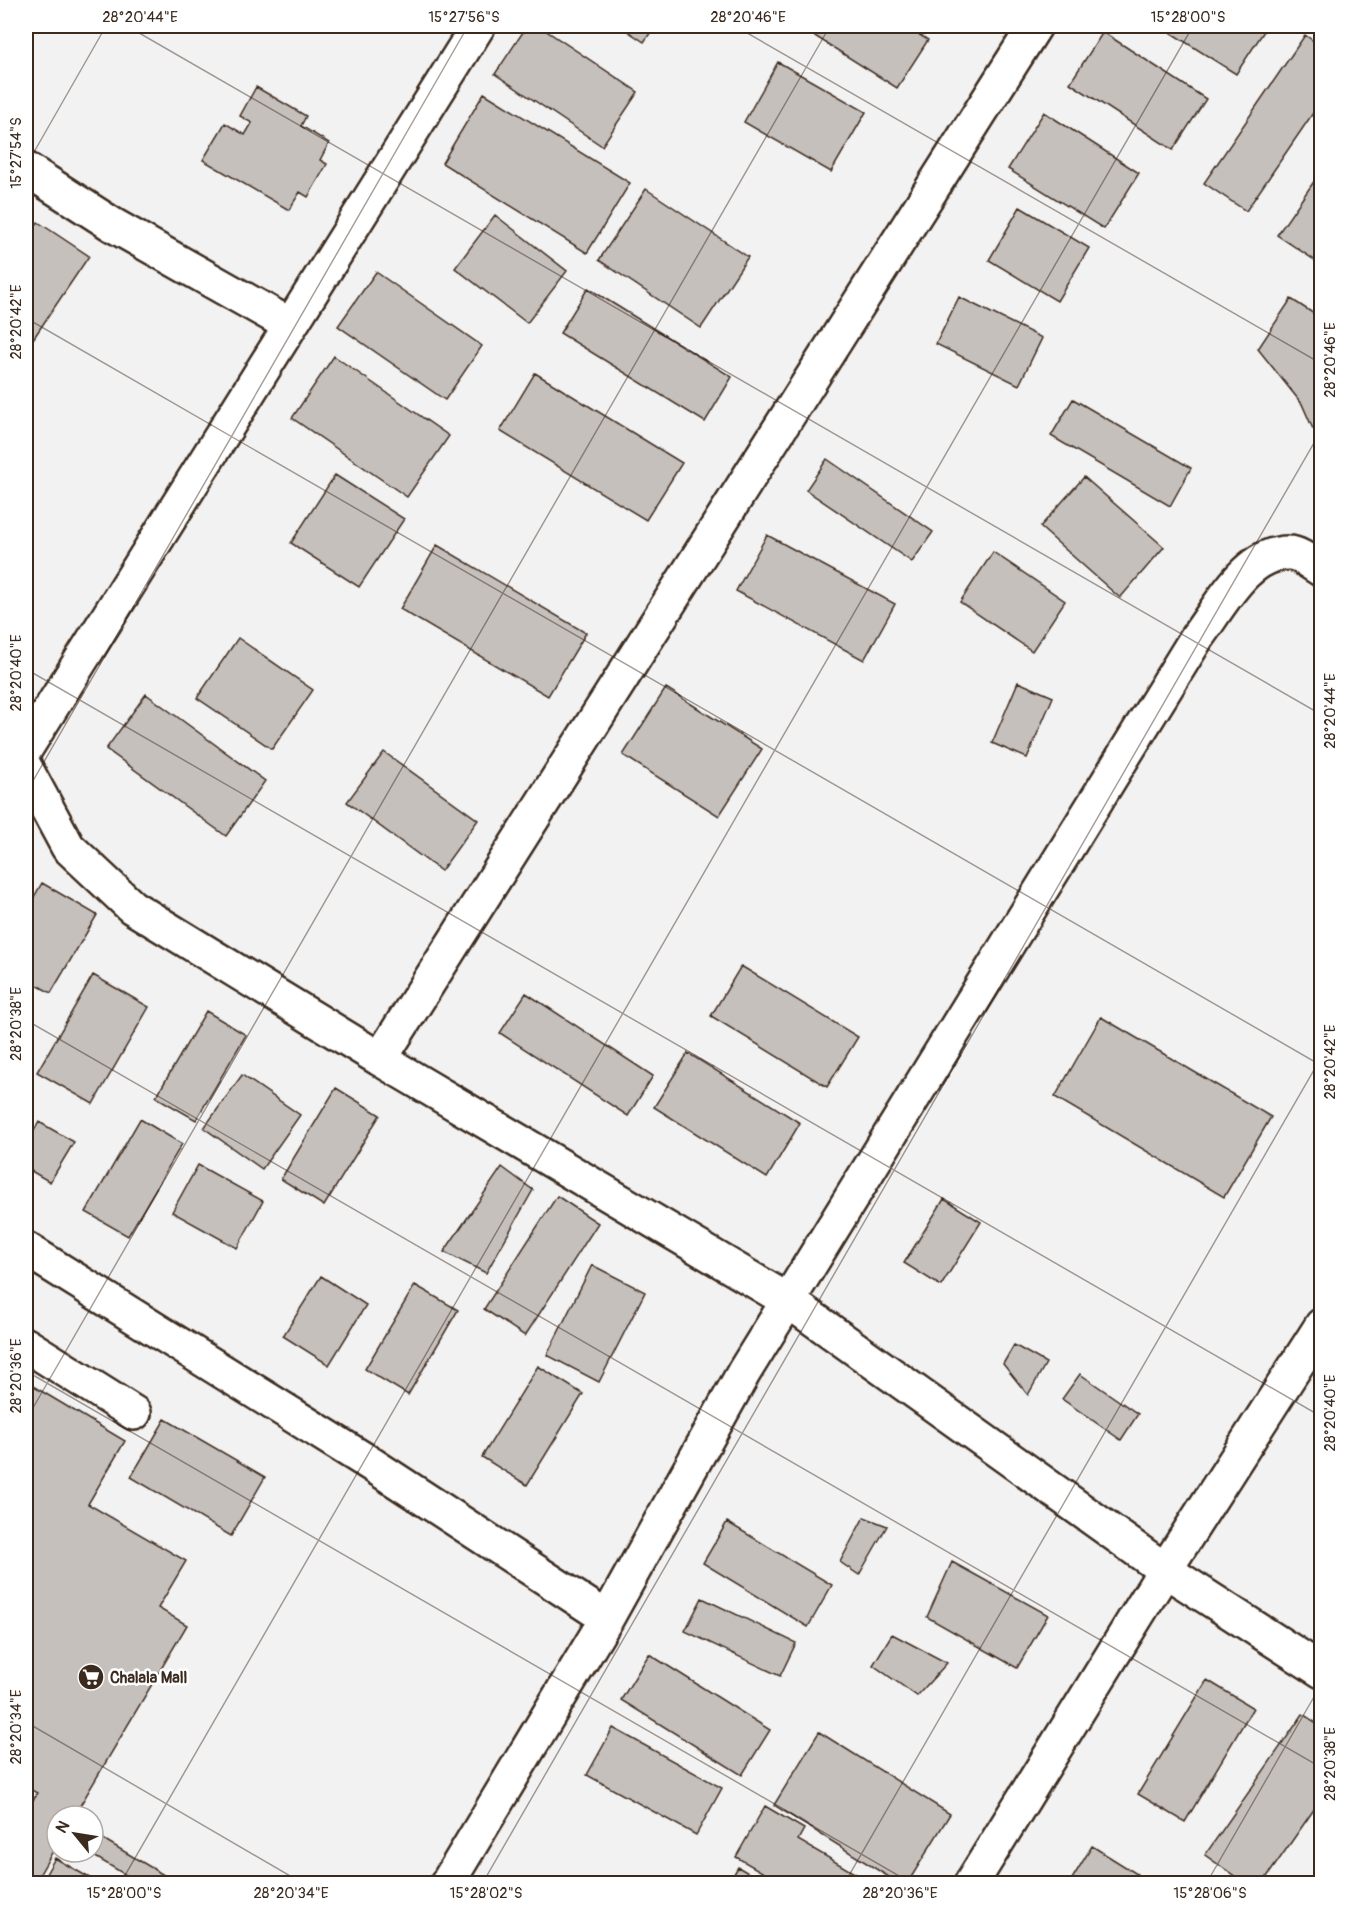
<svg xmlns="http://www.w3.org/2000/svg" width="1347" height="1909" viewBox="0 0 1347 1909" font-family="Pangolin,sans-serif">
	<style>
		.building { fill: #c6c0bd; stroke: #3b2a1e; stroke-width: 1.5 }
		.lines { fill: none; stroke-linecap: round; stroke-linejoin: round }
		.minor-casing { stroke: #3b2a1e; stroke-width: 38 }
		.minor { stroke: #fff; stroke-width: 33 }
		.ticks { fill: none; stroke: #3b2a1e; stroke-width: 1.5; stroke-opacity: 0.45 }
		.labels { text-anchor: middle; stroke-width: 5; stroke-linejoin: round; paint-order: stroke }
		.poi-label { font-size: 16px; font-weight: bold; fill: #3b2a1e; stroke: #fff; text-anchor: start }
		.neatline { fill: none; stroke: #3b2a1e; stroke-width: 2 }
		.ticks-label { font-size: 15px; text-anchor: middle; fill: #3b2a1e }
	</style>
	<rect width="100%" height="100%" fill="#f3f2f2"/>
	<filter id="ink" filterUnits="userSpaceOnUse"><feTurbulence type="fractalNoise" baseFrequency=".0167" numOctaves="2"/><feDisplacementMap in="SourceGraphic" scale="12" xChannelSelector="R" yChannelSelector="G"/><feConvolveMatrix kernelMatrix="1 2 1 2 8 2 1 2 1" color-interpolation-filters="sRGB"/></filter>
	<g filter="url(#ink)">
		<path class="building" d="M527,26H539L638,92L602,146L495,74Z
			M620,26H655L644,42Z
			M799,26H905L928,40L897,88Z
			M1160,26H1262L1266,28L1236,74Z
			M1103,32L1206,99L1173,150L1070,83Z
			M1305,35L1322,47V100L1246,211L1204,183Z
			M778,62L866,112L831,172L744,122Z
			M256,87L306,116L301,126L329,143L320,160L327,164L308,197L300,192L289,210L203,160L225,123L245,135L252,123L240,116Z
			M484,93L630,183L587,253L442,163Z
			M1044,112L1139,173L1104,229L1008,169Z
			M1322,170V265L1277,235Z
			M646,189L748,257L701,328L599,260Z
			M1020,207L1089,248L1057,301L989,260Z
			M495,215L567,271L527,323L455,268Z
			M38,222L89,256L29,345L26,342V240Z
			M376,272L482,346L445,400L338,326Z
			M588,288L732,377L705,422L560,333Z
			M959,297L1042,338L1019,385L936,344Z
			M1291,299L1322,319V435L1313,429L1302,404L1258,349Z
			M334,356L449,436L407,497L292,418Z
			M535,373L682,463L646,520L500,431Z
			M1073,399L1191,468L1170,506L1051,436Z
			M827,459L933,532L912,562L806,490Z
			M335,475L404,519L359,587L291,543Z
			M1084,477L1164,547L1120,598L1040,527Z
			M767,535L895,604L864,660L736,591Z
			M437,545L586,633L548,696L400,609Z
			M993,552L1065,601L1032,651L960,602Z
			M238,638L313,690L272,749L197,698Z
			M1018,682L1053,697L1027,758L992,743Z
			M666,688L762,749L719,816L623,755Z
			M146,694L265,781L226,836L106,749Z
			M384,752L478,820L441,871L347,802Z
			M42,883L97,915L51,993L26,979V911Z
			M741,966L858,1037L827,1087L711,1016Z
			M93,975L149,1007L93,1104L37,1072Z
			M526,993L653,1076L628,1116L500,1033Z
			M206,1011L246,1035L196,1120L156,1097Z
			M1101,1017L1271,1117L1224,1197L1055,1097Z
			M688,1053L800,1123L767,1178L654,1107Z
			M242,1075L300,1115L262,1169L204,1128Z
			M336,1088L380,1115L324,1206L281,1179Z
			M140,1119L182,1144L128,1236L86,1212Z
			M39,1122L74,1142L50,1182L26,1168V1145Z
			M198,1165L263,1201L237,1248L172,1212Z
			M502,1167L533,1190L486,1273L444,1252Z
			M557,1196L598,1223L525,1336L484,1309Z
			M944,1199L981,1222L941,1286L904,1263Z
			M592,1265L645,1292L599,1382L547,1355Z
			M321,1276L366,1305L329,1365L283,1336Z
			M415,1285L458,1310L408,1395L365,1369Z
			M1014,1345L1046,1363L1028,1395L1003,1364Z
			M538,1366L583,1394L527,1485L482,1457Z
			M1080,1374L1138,1414L1121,1440L1062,1399Z
			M26,1382L125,1441L88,1504L186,1561L158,1608L187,1625L74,1816H57V1844L34,1884H26V1813L37,1793L26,1787Z
			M165,1419L265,1477L231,1536L131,1477Z
			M864,1517L887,1526L859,1575L840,1562Z
			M727,1522L832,1585L808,1627L703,1563Z
			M952,1562L1048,1615L1017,1668L927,1617Z
			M702,1598L796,1643L780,1676L685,1631Z
			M892,1634L947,1663L917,1696L873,1665Z
			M649,1654L770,1730L742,1775L621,1700Z
			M1207,1680L1253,1708L1185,1822L1138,1794Z
			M1303,1714L1322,1727V1798L1262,1884H1246L1205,1855Z
			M613,1728L722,1788L696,1835L587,1775Z
			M819,1732L950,1814L907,1884H900L774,1805Z
			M765,1806L804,1829L798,1840L873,1884H783L736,1857Z
			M93,1833L179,1884H141L87,1852H93Z
			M1092,1846L1137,1874L1131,1884H1069Z
			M55,1858L100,1884H45L42,1881Z
			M738,1867L767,1884H728Z
			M1322,1867V1884H1310Z"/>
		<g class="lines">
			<defs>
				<path id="minor" d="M1035,26L380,1059L787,1300L1165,1570L1322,1671
					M26,169L113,225L290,325
					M26,748L478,26
					M26,769L68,847L132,907L380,1059
					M26,1249L371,1464L607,1618
					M26,1345L134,1413
					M447,1884L607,1618L744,1372L1197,637C1220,607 1246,552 1289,553C1299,553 1313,565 1322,570
					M971,1884L1165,1570L1322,1325"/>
			</defs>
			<use href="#minor" class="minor-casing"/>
			<use href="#minor" class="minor"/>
		</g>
	</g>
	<path class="ticks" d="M127,26L1322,715M735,26L1322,364M26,166L106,26M26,318L1322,1066M26,669L1322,1417M26,793L468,26M26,1020L1322,1768M26,1371L913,1884M26,1420L830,26M26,1722L304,1884M120,1884L1193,26M482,1884L1322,429M844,1884L1322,1056M1206,1884L1322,1683"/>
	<defs>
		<symbol id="supermarket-disc" viewBox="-11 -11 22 22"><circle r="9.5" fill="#3b2a1e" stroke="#fff"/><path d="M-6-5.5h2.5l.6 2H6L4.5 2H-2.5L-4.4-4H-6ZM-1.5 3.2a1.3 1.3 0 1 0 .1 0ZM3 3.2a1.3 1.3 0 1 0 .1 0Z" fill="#fff"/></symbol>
	</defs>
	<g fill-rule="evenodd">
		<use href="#supermarket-disc" x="76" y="1662" width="30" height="30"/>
	</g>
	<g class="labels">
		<g class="poi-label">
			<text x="110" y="1683">Chalala Mall</text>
		</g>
	</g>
	<rect width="1347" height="1909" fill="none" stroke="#fff" stroke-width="66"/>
	<g transform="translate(75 1834) rotate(300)"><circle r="28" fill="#ffffff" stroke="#b1aaa5" stroke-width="1.5"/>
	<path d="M0-4.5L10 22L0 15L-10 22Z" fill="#3b2a1e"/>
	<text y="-9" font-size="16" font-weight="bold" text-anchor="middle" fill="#3b2a1e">N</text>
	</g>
	<rect x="33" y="33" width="1281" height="1843" class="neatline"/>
	<g class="ticks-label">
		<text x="140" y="22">28°20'44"E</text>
		<text x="464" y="22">15°27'56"S</text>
		<text x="748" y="22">28°20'46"E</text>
		<text x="1188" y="22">15°28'00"S</text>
		<text transform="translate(16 153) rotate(-90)" y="5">15°27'54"S</text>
		<text transform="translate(16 322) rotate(-90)" y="5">28°20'42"E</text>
		<text transform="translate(1330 360) rotate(-90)" y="5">28°20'46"E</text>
		<text transform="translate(16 673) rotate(-90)" y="5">28°20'40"E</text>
		<text transform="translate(1330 711) rotate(-90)" y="5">28°20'44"E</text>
		<text transform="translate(16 1024) rotate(-90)" y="5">28°20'38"E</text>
		<text transform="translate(1330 1062) rotate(-90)" y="5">28°20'42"E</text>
		<text transform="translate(16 1376) rotate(-90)" y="5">28°20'36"E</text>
		<text transform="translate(1330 1413) rotate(-90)" y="5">28°20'40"E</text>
		<text transform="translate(16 1727) rotate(-90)" y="5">28°20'34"E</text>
		<text transform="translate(1330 1764) rotate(-90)" y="5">28°20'38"E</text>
		<text x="124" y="1898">15°28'00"S</text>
		<text x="291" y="1898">28°20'34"E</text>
		<text x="486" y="1898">15°28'02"S</text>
		<text x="900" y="1898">28°20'36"E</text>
		<text x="1210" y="1898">15°28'06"S</text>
	</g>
</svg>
